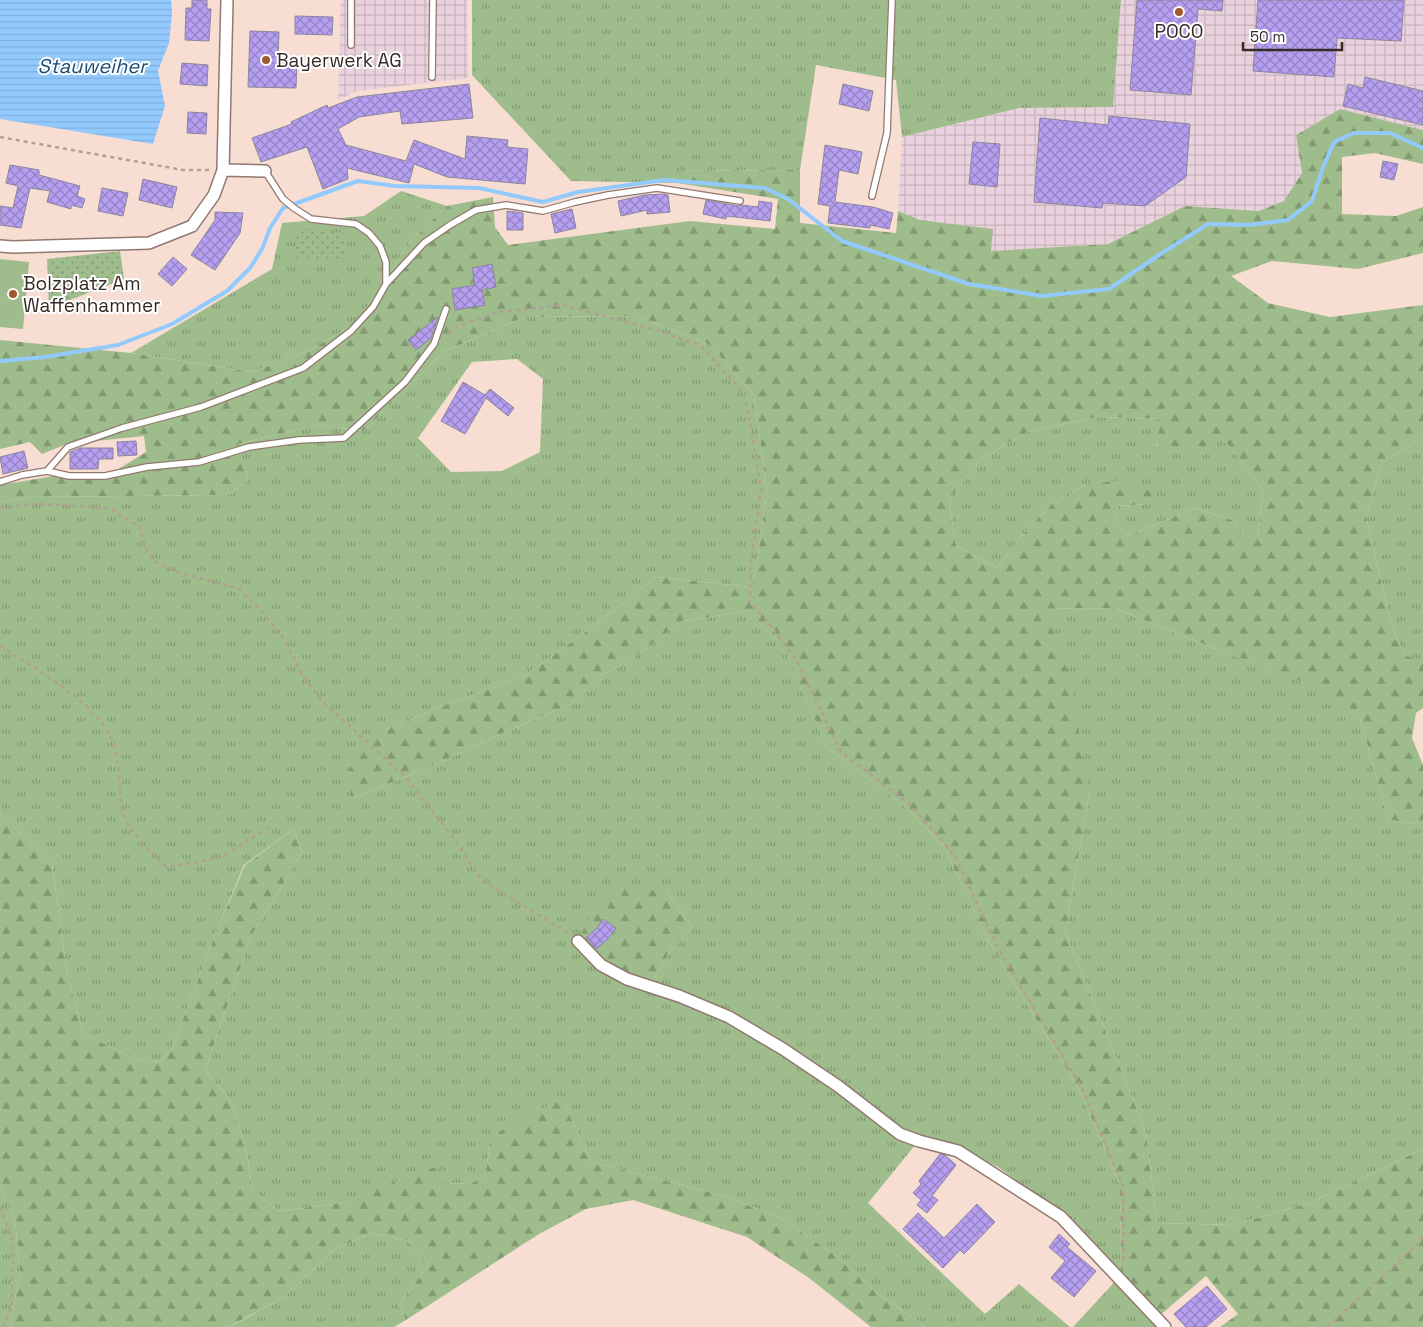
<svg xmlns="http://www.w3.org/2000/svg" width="1423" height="1327" viewBox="0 0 1423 1327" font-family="'Space Grotesk',sans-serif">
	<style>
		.industrial { fill: url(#industrial-grid) }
		.grass { fill: url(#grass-tufts); fill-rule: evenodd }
		.forest { fill: url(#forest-firs); fill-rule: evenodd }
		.park { fill: url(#park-dots) }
		.garden { fill: #9fbd8c }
		.water { fill: url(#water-rules) }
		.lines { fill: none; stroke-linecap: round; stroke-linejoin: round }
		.stream { stroke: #93cafe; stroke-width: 4 }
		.building { fill: url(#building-cross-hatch); stroke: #8b869c }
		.service-casing { stroke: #91796f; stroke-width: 8 }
		.minor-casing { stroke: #91796f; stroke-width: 14 }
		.path { stroke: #b39e95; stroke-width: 2.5; stroke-dasharray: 4 4; stroke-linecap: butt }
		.service { stroke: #fff; stroke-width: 5.5 }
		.minor { stroke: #fff; stroke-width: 11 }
		.poi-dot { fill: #9e592d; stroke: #fff; stroke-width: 2 }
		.labels { text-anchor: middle; stroke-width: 4; stroke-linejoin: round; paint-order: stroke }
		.poi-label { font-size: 19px; fill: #352a26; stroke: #fff; text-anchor: start }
		.water-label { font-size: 20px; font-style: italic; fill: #1a4c76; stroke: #fff }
	</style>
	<defs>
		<pattern id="industrial-grid" width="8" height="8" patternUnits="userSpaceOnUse" patternTransform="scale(1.25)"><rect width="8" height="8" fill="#e9d2dd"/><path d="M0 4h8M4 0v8" fill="none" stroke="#c8b4be"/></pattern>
		<pattern id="grass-tufts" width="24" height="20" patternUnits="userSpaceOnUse" patternTransform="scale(1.25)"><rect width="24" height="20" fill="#9fbd8c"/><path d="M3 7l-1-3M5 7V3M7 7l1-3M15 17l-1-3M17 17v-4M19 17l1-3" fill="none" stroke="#829a72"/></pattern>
		<pattern id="forest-firs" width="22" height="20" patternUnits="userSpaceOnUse" patternTransform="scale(1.25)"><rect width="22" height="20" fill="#9fbd8c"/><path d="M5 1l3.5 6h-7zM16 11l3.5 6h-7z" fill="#829a72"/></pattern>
		<pattern id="park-dots" width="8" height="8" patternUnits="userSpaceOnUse" patternTransform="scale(1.25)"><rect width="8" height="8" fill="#9fbd8c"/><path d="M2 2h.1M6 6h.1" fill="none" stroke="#829a72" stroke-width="1.8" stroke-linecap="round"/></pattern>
		<pattern id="water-rules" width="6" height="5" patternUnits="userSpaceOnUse" patternTransform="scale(1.25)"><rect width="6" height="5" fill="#93cafe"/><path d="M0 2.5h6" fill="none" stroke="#7faeda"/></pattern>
		<pattern id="building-cross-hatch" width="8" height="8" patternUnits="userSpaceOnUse" patternTransform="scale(1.25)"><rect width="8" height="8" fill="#b69ff1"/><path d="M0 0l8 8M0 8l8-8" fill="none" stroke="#9582c3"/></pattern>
	</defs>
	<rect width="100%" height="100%" fill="#f8ddd2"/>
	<path class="industrial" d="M341,0H467L468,78L357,91L338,100Z
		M1121,0H1423V130L1340,109L1296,135L1302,173L1284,201L1259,211L1185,206L1108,244L991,251L992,229L920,220L898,211L902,137L1019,108L1113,107Z"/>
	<path class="grass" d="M472,0H1121L1113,107L1019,108L902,137L896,80L816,65L800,170L672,171L677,183L571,181L472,75Z
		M401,191L447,206L409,243L357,322L311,350L252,372L131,353L272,269L282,223L364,216Z
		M637,316L710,345L754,395L767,491L756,569L751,587L656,577L602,620L523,677L450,703L384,730L351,799L430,767L505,732L571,704L600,676L635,657L682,621L749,611L786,653L827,747L902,804L943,845L989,942L1079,1089L1120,1184L1121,1275L1165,1327H1073L1121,1275L1063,1215L998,1167L950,1146L920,1139L868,1203L985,1314L1019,1284L1070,1327H926L877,1293L836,1256L781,1218L721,1195L591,1162L565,1105L490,1145L485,1175L470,1184L438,1183V1168L342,1203L279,1211L252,1189L248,1160L233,1103L205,1071L251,936L302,853L294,829L244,865L217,930L171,1051L160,1062L136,1060L83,1033L67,973L52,863L0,813V502L33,497L229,495L248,480L238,444L318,425L364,431L443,352L524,317ZM517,359L543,379L540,452L502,471L451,472L418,438L472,362ZM666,891L692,927L670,951L650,986Z
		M1098,417L1162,419L1156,446L1216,434L1233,450L1263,490L1258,537H1244L1232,520L1195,508L1128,536L1115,521L1118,506L1145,504L1156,494L1085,485L1052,504L1023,534L997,568L956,546L949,500L981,459L1027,432Z
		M1423,437V662L1422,663L1404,655L1390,620L1366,516L1382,463Z
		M1114,608L1211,647L1326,689L1360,718L1388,819L1410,824L1423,820V1149L1312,1202L1233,1225L1157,1223L1146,1132L1065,931L1089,795L1044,609Z
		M0,1188L15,1220L20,1272L10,1327H0Z
		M371,1233L408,1241L429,1263L399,1306L406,1320L394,1327H224L235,1324L284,1297L334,1250Z"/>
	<path class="forest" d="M1340,109L1423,130V164L1375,153L1342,157V214L1396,216L1423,207V253L1358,269L1272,261L1231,276L1268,303L1330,317L1423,305V437L1382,463L1366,516L1390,620L1404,655L1423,662V708L1416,713L1412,738L1423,765V820L1410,824L1388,819L1360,718L1326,690L1211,647L1114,608L1044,609L1071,680L1089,795L1065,931L1146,1132L1157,1223L1233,1225L1312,1202L1423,1149V1327H1220L1238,1314L1206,1276L1159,1316L1121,1275L1120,1184L1079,1089L989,942L943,845L902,804L827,747L786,654L749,611L682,621L635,657L600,676L571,704L505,732L430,767L351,799L348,770L384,730L450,703L523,677L602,620L656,577L751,587L756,569L767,491L754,395L710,345L637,316L524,317L443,352L364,431L318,425L238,444L248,480L229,495L33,497L0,502V485L66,474L97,476L112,473L146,452L144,436L67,444L42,454L30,442L0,449V340L131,353L252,372L311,350L357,322L409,243L447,206L493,197L495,227L508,245L690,221L775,229L778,199L677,183L671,171L800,170V223L896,233L898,211L920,220L993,229L991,251L1108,244L1185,206L1259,211L1284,201L1302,173L1296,135ZM1098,417L1161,419L1156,445L1205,450L1216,434L1233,450L1263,490L1258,537H1244L1232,520L1195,508L1128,536L1115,521L1118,506L1145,504L1157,494L1121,480L1085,485L1052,504L1023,534L997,568L956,546L949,500L981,459L1027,432Z
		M0,813L52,863L67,973L83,1033L136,1060L160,1062L171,1051L217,930L245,865L294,829L302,853L251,936L205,1071L233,1103L248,1160L252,1189L279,1211L342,1203L424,1170L438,1167V1183L470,1184L485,1175L490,1145L500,1131L555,1102L565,1105L591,1162L721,1195L781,1218L836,1256L877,1293L926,1327H871L809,1278L747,1237L633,1200L586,1209L539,1234L406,1320L399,1306L429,1263L408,1241L371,1233L334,1250L284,1297L234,1324L224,1327H10L20,1272L15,1220L0,1188Z
		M624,889L666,891L692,927L670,951L650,986L601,965L580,937L596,901Z"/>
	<path class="park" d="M297,230L347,233L345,262L295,259Z
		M120,251L124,279L49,308L47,259Z"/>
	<path class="garden" d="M0,259L29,262L23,329L0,327Z"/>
	<path class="water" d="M0,0H171L172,13L169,43L158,71L165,106L153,144L0,119Z"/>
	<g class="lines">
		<path class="stream" d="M0,361L45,357L118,345L172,324L227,291L250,268L262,249L270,228L283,208L358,181L395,186L479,188L543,202L578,192L665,180L765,188L788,199L842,241L969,284L1042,296L1109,289L1159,255L1208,224L1249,225L1288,220L1312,201L1322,170L1334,142L1354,133H1390L1423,148"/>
	</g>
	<path class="building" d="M192,0H207V9H211L209,41L185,40L186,8H192Z
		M1137,0H1223L1222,11L1198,9L1191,95L1130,90Z
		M1258,0H1404L1401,41L1337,38L1334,77L1253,71Z
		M295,16L333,17L332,35L295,34Z
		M250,31L279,32L278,57L297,58L296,88L248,87Z
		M182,63L208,65L207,86L180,84Z
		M1365,77L1423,91V125L1343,106L1348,84L1363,88Z
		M469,84L473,118L402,124L400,111L359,117L338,129L346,145L406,161L414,140L465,159L467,136L508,140L507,147L528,149L525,184L447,177L414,164L409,183L347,168L348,179L323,189L307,147L261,162L252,138L292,124L291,122L327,105L328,108L357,97Z
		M843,84L873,91L869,111L839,104Z
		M188,112L207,113L206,134L187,133Z
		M1109,116L1190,124L1186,177L1145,206L1103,203L1102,208L1034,202L1040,118L1108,125Z
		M973,142L1000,144L997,187L969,184Z
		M825,145L862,152L858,174L839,170L835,202L873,207L893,213L889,229L870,225V228L828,223L830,206L818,204Z
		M1383,161L1398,164L1394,180L1380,177Z
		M10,165L39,170V175L80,186L77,196L85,199L82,208L71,205V209L47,202L50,191L30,188L21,228L0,225V206L13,208L18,186L6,183Z
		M143,179L177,187L172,208L139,200Z
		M102,188L128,193L123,216L98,211Z
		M664,194L668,195L670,212L647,214V210L621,216L618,201L645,195Z
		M706,200L738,206L742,205L758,207L759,201L772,203L770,221L727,216L726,219L703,214Z
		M572,209L576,228L555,233L551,214Z
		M507,211L523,213V230H507Z
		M215,212L243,213L240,233L215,270L191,255L215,220Z
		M173,257L187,269L172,286L158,274Z
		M492,264L496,287L482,290L485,305L455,310L452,289L475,285L472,268Z
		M438,317L431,338L416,350L408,340Z
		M463,382L485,395L490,389L514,408L508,416L486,398L465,434L441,421Z
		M136,441L137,455L118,456L117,442Z
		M80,448H113V459H99L98,469H70V452Z
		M24,451L28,468L3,474L0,457Z
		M603,919L616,928L609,938L596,949L586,938L597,928Z
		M940,1154L945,1155L956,1165L932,1196L938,1200L927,1213L917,1205L921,1200L913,1193L921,1184L919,1181Z
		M977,1204L995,1222L964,1254L960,1250L943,1268L903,1229L918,1213L944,1238Z
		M1059,1234L1070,1244L1067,1247L1096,1271L1074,1297L1051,1278L1065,1261L1049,1247Z
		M1207,1286L1227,1309L1206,1327H1186L1174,1314Z"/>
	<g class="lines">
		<defs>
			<path id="service" d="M351,45V0
				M432,77L433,0
				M872,196L887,133L892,0
				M386,284L424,243L450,225L476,210L506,205L543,211L575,202L608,195L657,188L740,201
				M47,471L69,476H105L147,467L199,462L249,447L299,440L344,438L405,382L434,344L446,309
				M0,482L22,475L47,471L68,447L122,428L201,407L303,368L351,331L373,307L386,284V262L380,246L369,233L356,224L311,219L294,208L283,199L265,171"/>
			<path id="minor" d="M223,170L265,171
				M0,246L13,247L149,243L192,226L214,195L223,170L227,0
				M578,941L601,965L627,979L679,996L729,1017L783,1049L838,1086L900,1134L919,1141L958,1151L1061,1217L1165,1327"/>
		</defs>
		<use href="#service" class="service-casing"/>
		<use href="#minor" class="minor-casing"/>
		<path class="path" d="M0,137L183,170H211
			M448,333L459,326L499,312L563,305L653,329L701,346L744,393L750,423L761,489L751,562L750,604L764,617L797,661L841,752L910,804L955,856L999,950L1083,1090L1123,1186V1264
			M0,508L36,504L109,508L140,527L144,544L153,561L178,572L239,589L265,615L284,639L304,678L322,701L406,777L456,841L481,880L570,934
			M0,646C32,667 97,703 111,738C118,756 119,776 121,795C121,800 121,806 122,810C128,831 151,853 167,867L220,858L268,828
			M0,1207L13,1242L12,1306L3,1327
			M1327,1327L1419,1243L1423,1235"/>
		<use href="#service" class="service"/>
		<use href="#minor" class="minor"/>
	</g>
	<g class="poi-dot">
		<circle cx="1179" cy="12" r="5"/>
		<circle cx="266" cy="60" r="5"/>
		<circle cx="13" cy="294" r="5"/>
	</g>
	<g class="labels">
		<g class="poi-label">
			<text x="1179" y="38" text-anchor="middle">POCO</text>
			<text x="276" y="67">Bayerwerk AG</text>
			<text x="23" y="290">Bolzplatz Am<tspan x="23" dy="22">Waffenhammer</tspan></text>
		</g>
		<g class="water-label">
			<text x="92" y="73">Stauweiher</text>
		</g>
	</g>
	<path d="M1243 42v8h99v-8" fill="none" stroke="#352a26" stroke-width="2.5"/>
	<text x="1250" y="42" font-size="15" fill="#352a26" stroke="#ffffff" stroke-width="4" paint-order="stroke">50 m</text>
</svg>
